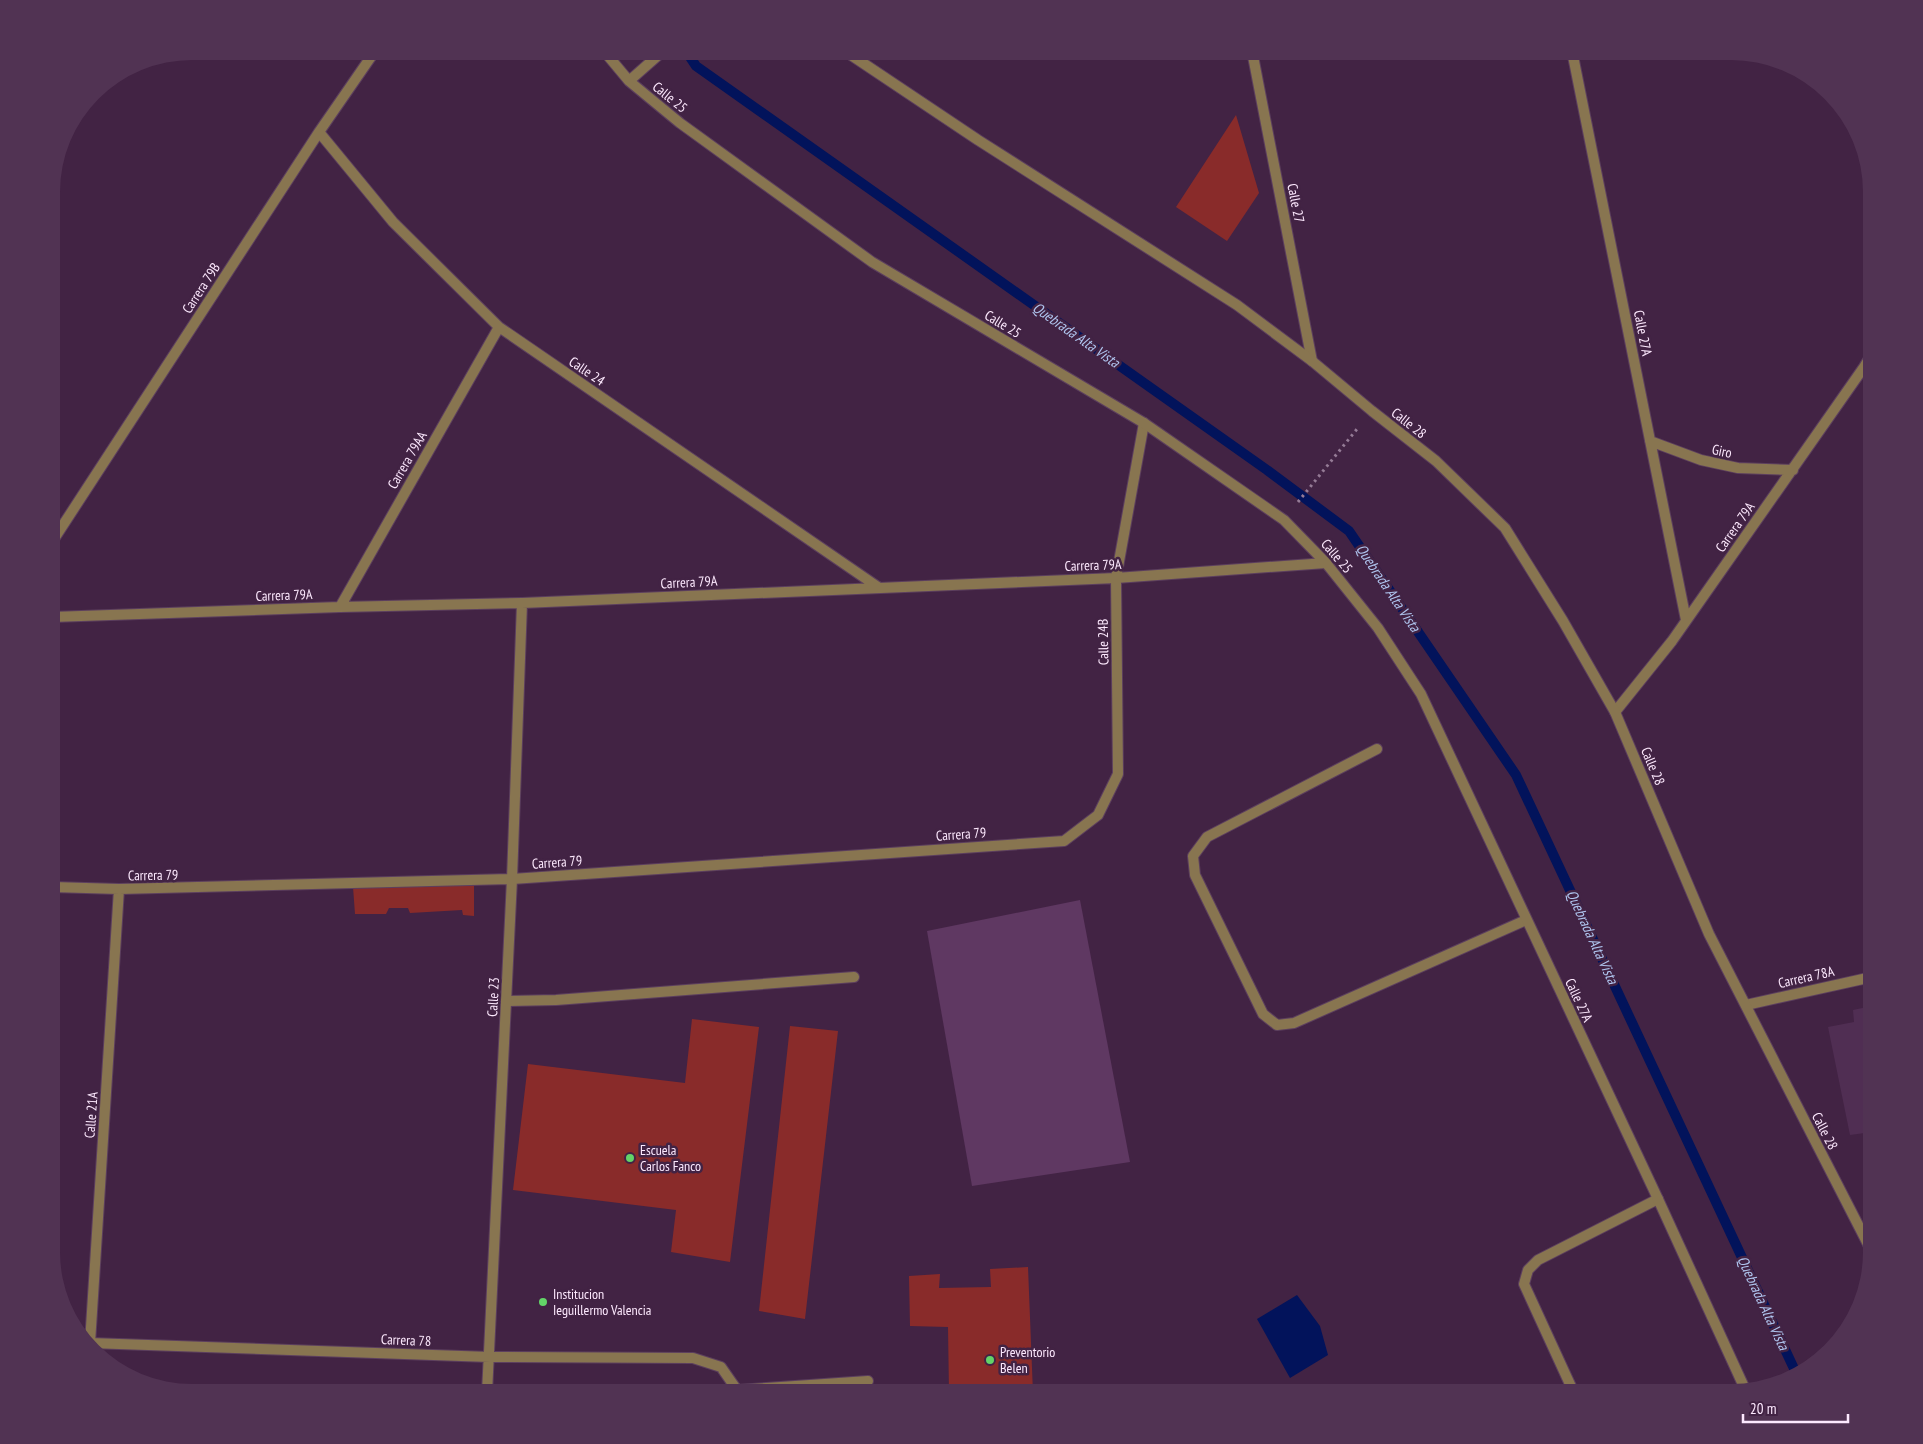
<svg xmlns="http://www.w3.org/2000/svg" width="1923" height="1444" viewBox="0 0 1923 1444" font-family="'PT Sans Narrow',sans-serif">
	<style>
		.built { fill: #502e53 }
		.green { fill: #5f3862 }
		.water { fill: #02135b }
		.lines { fill: none; stroke-linecap: round; stroke-linejoin: round }
		.stream { stroke: #02135b; stroke-width: 10 }
		.building { fill: #892b2a }
		.service-casing { stroke: #5c3f5e; stroke-width: 12 }
		.minor-casing { stroke: #5c3f5e; stroke-width: 12 }
		.tertiary-casing { stroke: #5c3f5e; stroke-width: 12 }
		.path { stroke: #957b96; stroke-width: 3; stroke-dasharray: 2.5 4; stroke-linecap: butt }
		.service { stroke: #887550; stroke-width: 10 }
		.minor { stroke: #887550; stroke-width: 10 }
		.tertiary { stroke: #887550; stroke-width: 10 }
		.poi-dot { fill: #63d468; stroke: #422344; stroke-width: 2 }
		.labels { text-anchor: middle; stroke-width: 5; stroke-linejoin: round; paint-order: stroke }
		.street-label { font-size: 14px; fill: #fde9fe; stroke: #422344 }
		.poi-label { font-size: 14px; fill: #fde9fe; stroke: #422344; text-anchor: start }
		.water-label { font-size: 15px; font-style: italic; fill: #afc4ee; stroke: #422344 }
	</style>
	<rect width="100%" height="100%" fill="#422344"/>
	<path class="built" d="M1872,1006V1132L1850,1135L1828,1027L1854,1022L1853,1010Z"/>
	<path class="green" d="M1080,900L1130,1162L972,1186L927,931Z"/>
	<path class="water" d="M1297,1295L1320,1326L1328,1355L1290,1378L1257,1319Z"/>
	<g class="lines">
		<path class="stream" d="M686,51L696,66L1267,470L1349,531L1516,775L1797,1375"/>
	</g>
	<path class="building" d="M1236,115L1259,193L1227,241L1176,207Z
		M474,882V916L463,915L462,910L410,913L408,908H389L386,914H355L353,887Z
		M692,1019L759,1027L730,1262L671,1252L676,1210L513,1190L528,1064L685,1083Z
		M790,1026L838,1031L805,1319L759,1311Z
		M1028,1267L1033,1393H949L948,1327L910,1326L909,1276L940,1274L939,1288L991,1287L990,1269Z"/>
	<g class="lines">
		<defs>
			<path id="service" d="M1377,749L1207,837L1193,856L1195,875L1263,1014L1277,1025L1294,1023L1526,920
				M506,1001L556,1000L854,977
				M1574,1393L1524,1284L1528,1270L1538,1260L1658,1199"/>
			<path id="minor" d="M1252,51L1312,361
				M1572,51L1686,620
				M319,132L393,222L499,327L878,587
				M1650,441L1701,460L1738,468L1793,470
				M52,542L319,132L375,51
				M340,607L499,327
				M52,617L340,607L522,603L1116,578L1326,563
				M1615,712L1672,641L1864,367L1872,354
				M52,887L119,889L512,879L1064,841L1098,815L1118,774L1116,578L1144,423
				M1746,1005L1872,977
				M90,1343L490,1357L693,1358L721,1367L737,1390V1393
				M90,1343L119,889
				M737,1390L868,1381
				M487,1393L512,879L522,603"/>
			<path id="tertiary" d="M604,51L629,81L680,123L872,262L1144,423L1284,520L1326,563L1378,628L1421,694L1658,1199L1745,1389
				M845,51L978,140L1237,305L1312,361L1372,411L1436,461L1505,528L1563,621L1615,712L1709,934L1872,1252
				M629,81L663,51"/>
		</defs>
		<use href="#service" class="service-casing"/>
		<use href="#minor" class="minor-casing"/>
		<use href="#tertiary" class="tertiary-casing"/>
		<path class="path" d="M1298,502L1357,429"/>
		<use href="#service" class="service"/>
		<use href="#minor" class="minor"/>
		<use href="#tertiary" class="tertiary"/>
	</g>
	<g class="poi-dot">
		<circle cx="630" cy="1158" r="5"/>
		<circle cx="543" cy="1302" r="5"/>
		<circle cx="990" cy="1360" r="5"/>
	</g>
	<g class="labels">
		<g class="street-label">
			<text transform="translate(670 97) rotate(39)" y="5">Calle 25</text>
			<text transform="translate(1296 203) rotate(79)" y="5">Calle 27</text>
			<text transform="translate(201 288) rotate(-57)" y="5">Carrera 79B</text>
			<text transform="translate(1003 324) rotate(31)" y="5">Calle 25</text>
			<text transform="translate(1643 333) rotate(79)" y="5">Calle 27A</text>
			<text transform="translate(587 371) rotate(34)" y="5">Calle 24</text>
			<text transform="translate(1409 423) rotate(38)" y="5">Calle 28</text>
			<text transform="translate(1722 451) rotate(12)" y="5">Giro</text>
			<text transform="translate(407 460) rotate(-60)" y="5">Carrera 79AA</text>
			<text transform="translate(1735 527) rotate(-55)" y="5">Carrera 79A</text>
			<text transform="translate(1337 556) rotate(49)" y="5">Calle 25</text>
			<text transform="translate(1093 565) rotate(-2)" y="5">Carrera 79A</text>
			<text transform="translate(689 582) rotate(-3)" y="5">Carrera 79A</text>
			<text transform="translate(284 595) rotate(-2)" y="5">Carrera 79A</text>
			<text transform="translate(1103 642) rotate(-91)" y="5">Calle 24B</text>
			<text transform="translate(1653 766) rotate(67)" y="5">Calle 28</text>
			<text transform="translate(961 834) rotate(-4)" y="5">Carrera 79</text>
			<text transform="translate(557 862) rotate(-4)" y="5">Carrera 79</text>
			<text transform="translate(153 875) rotate(-1)" y="5">Carrera 79</text>
			<text transform="translate(1806 977) rotate(-13)" y="5">Carrera 78A</text>
			<text transform="translate(493 997) rotate(-87)" y="5">Calle 23</text>
			<text transform="translate(1579 1000) rotate(65)" y="5">Calle 27A</text>
			<text transform="translate(91 1115) rotate(-86)" y="5">Calle 21A</text>
			<text transform="translate(1825 1131) rotate(63)" y="5">Calle 28</text>
			<text transform="translate(406 1340) rotate(2)" y="5">Carrera 78</text>
		</g>
		<g class="poi-label">
			<text x="640" y="1155">Escuela<tspan x="640" dy="16">Carlos Fanco</tspan></text>
			<text x="553" y="1299">Institucion<tspan x="553" dy="16">Ieguillermo Valencia</tspan></text>
			<text x="1000" y="1357">Preventorio<tspan x="1000" dy="16">Belen</tspan></text>
		</g>
		<g class="water-label">
			<text transform="translate(1076 335) rotate(35)" y="5">Quebrada Alta Vista</text>
			<text transform="translate(1388 588) rotate(56)" y="5">Quebrada Alta Vista</text>
			<text transform="translate(1592 937) rotate(65)" y="5">Quebrada Alta Vista</text>
			<text transform="translate(1763 1303) rotate(65)" y="5">Quebrada Alta Vista</text>
		</g>
	</g>
	<path d="M0 0H1923V1444H0ZM192 60H1731A132 132 0 0 1 1863 192V1252A132 132 0 0 1 1731 1384H192A132 132 0 0 1 60 1252V192A132 132 0 0 1 192 60Z" fill="#513353" fill-rule="evenodd"/>
	<path d="M1743 1414v8h105v-8" fill="none" stroke="#fde9fe" stroke-width="2.5"/>
	<text x="1750" y="1414" font-size="15" fill="#fde9fe" stroke="#422344" stroke-width="4" paint-order="stroke">20 m</text>
</svg>
